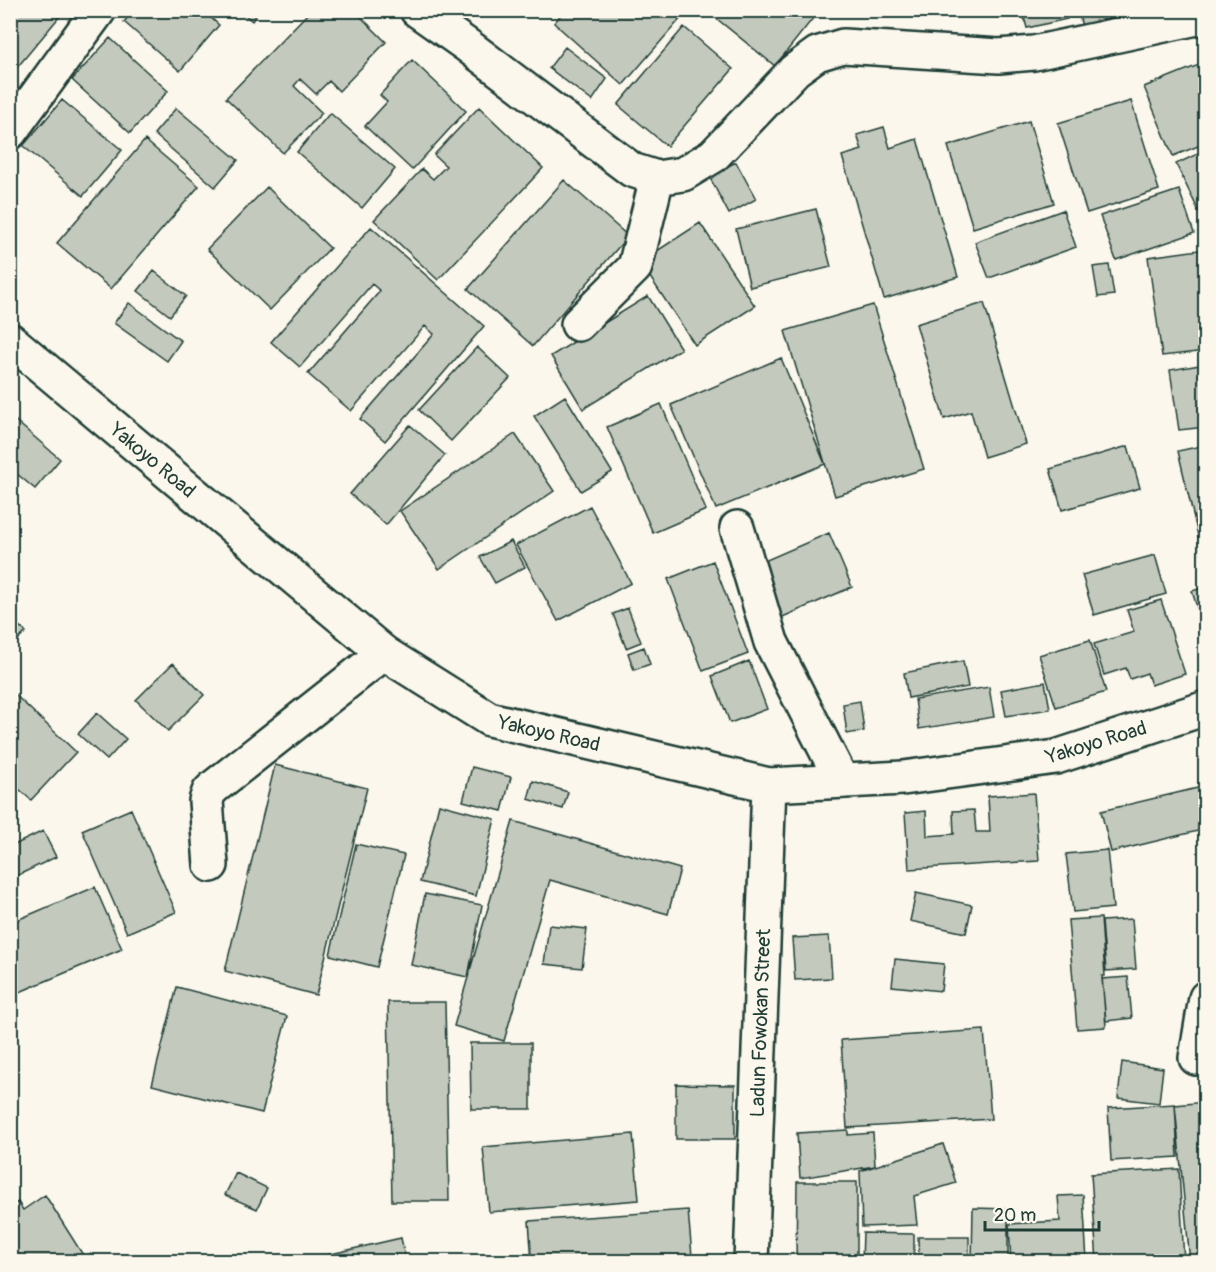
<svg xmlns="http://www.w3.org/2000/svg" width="1216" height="1272" viewBox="0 0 1216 1272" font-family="Pangolin,sans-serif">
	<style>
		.building { fill: #c4c9be; stroke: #1f3d34; stroke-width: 1.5 }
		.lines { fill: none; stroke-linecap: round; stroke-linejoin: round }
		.minor-casing { stroke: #1f3d34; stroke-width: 38 }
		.major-casing { stroke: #1f3d34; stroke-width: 38 }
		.minor { stroke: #fbf7ec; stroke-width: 33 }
		.major { stroke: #fbf7ec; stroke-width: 33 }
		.labels { text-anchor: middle; stroke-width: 6; stroke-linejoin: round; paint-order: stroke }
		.street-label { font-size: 20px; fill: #1f3d34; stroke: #fbf7ec }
	</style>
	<rect width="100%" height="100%" fill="#fbf7ec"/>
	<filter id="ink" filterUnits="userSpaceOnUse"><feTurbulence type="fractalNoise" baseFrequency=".0167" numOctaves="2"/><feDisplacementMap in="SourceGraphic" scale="12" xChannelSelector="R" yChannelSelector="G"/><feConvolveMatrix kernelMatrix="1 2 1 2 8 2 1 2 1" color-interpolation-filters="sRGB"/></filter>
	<g filter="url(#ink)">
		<path class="building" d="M10,10H65L15,70L10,66Z
			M134,10H202L219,25L180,71L124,22Z
			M239,10H260L252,21Z
			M311,10H354L386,42L339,91L329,81L316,94L300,79L294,86L322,113L283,153L226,98Z
			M565,10H688L623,85L554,23Z
			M706,10H817L818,12L775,66Z
			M1022,10H1064L1067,19L1027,28Z
			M1078,10H1146L1082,27Z
			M684,27L733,69L667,146L618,105Z
			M110,38L168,91L130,133L72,80Z
			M565,47L607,79L592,101L549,68Z
			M412,60L466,111L412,170L365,126L387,102L380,95Z
			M1206,62V143L1173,156L1144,87Z
			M62,100L122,150L83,196L23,146Z
			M1131,101L1159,190L1087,213L1058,123Z
			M479,107L543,168L438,280L374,220L422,169L433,179L446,166L434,155Z
			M176,108L238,160L215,187L154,134Z
			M330,113L395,169L362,208L297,152Z
			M1029,121L1054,203L973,228L948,146Z
			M884,127L890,148L917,139L958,277L884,299L842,156L862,150L857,135Z
			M145,140L199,186L111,289L57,243Z
			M1206,150V224H1205L1176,164Z
			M736,162L756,199L729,214L709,176Z
			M564,180L628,236L533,346L468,289Z
			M267,187L330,248L270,310L207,249Z
			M1179,190L1194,233L1116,260L1100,216Z
			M816,209L831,267L750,287L736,229Z
			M1063,210L1076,247L989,278L975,242Z
			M700,223L755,306L695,345L640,262Z
			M371,227L484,326L385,441L360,419L434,334L425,326L351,411L308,374L380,291L372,284L300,367L271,342Z
			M1206,249V351L1162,356L1148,257Z
			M1109,265L1114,295L1098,297L1093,267Z
			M154,271L186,296L170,316L138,291Z
			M648,296L681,349L583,409L551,356Z
			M129,303L181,341L167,361L114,323Z
			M984,303L1026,444L984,457L971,411L944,419L916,324Z
			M873,305L924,469L835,496L785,331Z
			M477,347L510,378L451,441L419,410Z
			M781,358L825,464L716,509L671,405Z
			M1206,364V427L1179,430L1170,370Z
			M565,396L612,472L581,491L534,416Z
			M661,404L706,510L653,533L607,427Z
			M10,416L60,459L35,489L10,468Z
			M410,425L445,455L386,525L350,494Z
			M515,434L554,491L439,569L400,511Z
			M1206,445V569L1178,451Z
			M1128,446L1140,488L1062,510L1050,469Z
			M590,506L631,583L558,621L516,545Z
			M829,533L852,587L778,619L755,565Z
			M511,541L525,567L495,583L480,557Z
			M1155,555L1166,594L1094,615L1082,575Z
			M713,561L748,654L703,671L668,579Z
			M1206,587V630H1204L1192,591Z
			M1161,600L1185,674L1151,685L1147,673L1130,679L1126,668L1104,675L1094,644L1134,632L1127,610Z
			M628,608L641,642L626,648L613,614Z
			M10,618L26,632L10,648Z
			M1090,640L1106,692L1056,707L1039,655Z
			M644,647L650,664L634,670L628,653Z
			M749,661L767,709L730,723L712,676Z
			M963,661L968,687L908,698L904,673Z
			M173,663L204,695L168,731L136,700Z
			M1045,682L1050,709L1006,716L1001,690Z
			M989,687L994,717L919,729L915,699Z
			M10,690L76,752L31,800L10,781Z
			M860,701L864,731L847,734L843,704Z
			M97,713L126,739L107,760L78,734Z
			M275,765L367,788L316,995L225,971Z
			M472,767L511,777L502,811L463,801Z
			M533,781L568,792L563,809L528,799Z
			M1206,786V829L1111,852L1101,811Z
			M1034,793L1039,861L909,869L905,813L926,811L927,836L954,834L953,811L974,810L976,832H990L988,796Z
			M439,804L495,819L476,896L420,882Z
			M131,809L176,912L127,933L82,830Z
			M513,821L680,869L668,914L550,880L504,1041L454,1026Z
			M43,831L56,857L10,879V847Z
			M356,844L404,855L377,967L330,955Z
			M1107,850L1113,908L1073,912L1066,854Z
			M95,887L122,949L10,996V923Z
			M916,893L972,905L966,933L910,921Z
			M425,894L482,905L468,977L411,965Z
			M1101,918L1105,976H1102L1106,1027L1077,1029L1068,920Z
			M1132,919L1136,969L1106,971L1102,921Z
			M549,925L587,929L582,968L544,964Z
			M829,936L832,978L795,980L792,938Z
			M895,959L944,964L941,991L892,986Z
			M1128,977L1132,1018L1106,1021L1102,979Z
			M177,987L287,1016L262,1113L152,1085Z
			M388,1002H445L449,1201H392Z
			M984,1030L991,1119L847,1128L841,1040Z
			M470,1043H531V1109H471Z
			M1122,1062L1163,1068L1159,1103L1118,1098Z
			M676,1084L735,1085V1139H676Z
			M1206,1102V1262H1190L1175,1105Z
			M1175,1104L1178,1157L1111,1161L1108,1108Z
			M848,1130V1135L873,1133L875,1166L800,1178L797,1133Z
			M633,1134L639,1200L489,1212L483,1147Z
			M943,1144L956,1183L914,1196L917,1225L862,1227L860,1171Z
			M1179,1169L1184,1262H1097L1091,1174Z
			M236,1173L267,1188L257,1209L225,1195Z
			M797,1182H857V1262H796Z
			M45,1195L83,1255L73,1262H10V1206L18,1202L23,1210Z
			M1083,1195L1087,1262H1011L1009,1224L1060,1221L1058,1196Z
			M973,1208L1008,1209V1262H972Z
			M688,1210L692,1256L615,1262H532L529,1221Z
			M863,1233L914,1234V1262H862Z
			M918,1237H969V1262H919Z
			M401,1238L406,1262H296Z"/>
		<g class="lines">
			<defs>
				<path id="minor" d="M417,10L468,46L632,170L657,178L683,174L713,156L795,70L817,54L843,46L999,56L1034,53L1206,16
					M10,132L99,10
					M578,324L635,267L657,178
					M737,528L771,642L842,781
					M211,865L206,801L209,792L214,787L384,653
					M1196,1058L1206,998
					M751,1262L769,785"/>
				<path id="major" d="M10,340L384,653L489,719L769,785L903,778L1056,757L1206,708"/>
			</defs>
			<use href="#minor" class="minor-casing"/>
			<use href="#major" class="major-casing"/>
			<use href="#minor" class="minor"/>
			<use href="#major" class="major"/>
		</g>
	</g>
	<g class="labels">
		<g class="street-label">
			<text transform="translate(153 460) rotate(40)" y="7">Yakoyo Road</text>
			<text transform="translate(549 733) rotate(13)" y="7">Yakoyo Road</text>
			<text transform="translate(1096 742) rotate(-17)" y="7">Yakoyo Road</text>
			<text transform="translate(760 1023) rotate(-88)" y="7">Ladun Fowokan Street</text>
		</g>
	</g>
	<rect width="1216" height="1272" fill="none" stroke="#fbf7ec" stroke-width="36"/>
	<rect x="18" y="18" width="1180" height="1236" fill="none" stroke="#1f3d34" stroke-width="2" filter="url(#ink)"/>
	<path d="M985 1221v9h114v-9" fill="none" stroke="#1f3d34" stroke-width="3"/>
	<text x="994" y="1221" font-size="18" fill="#1f3d34" stroke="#fbf7ec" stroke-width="4.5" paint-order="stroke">20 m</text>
</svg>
